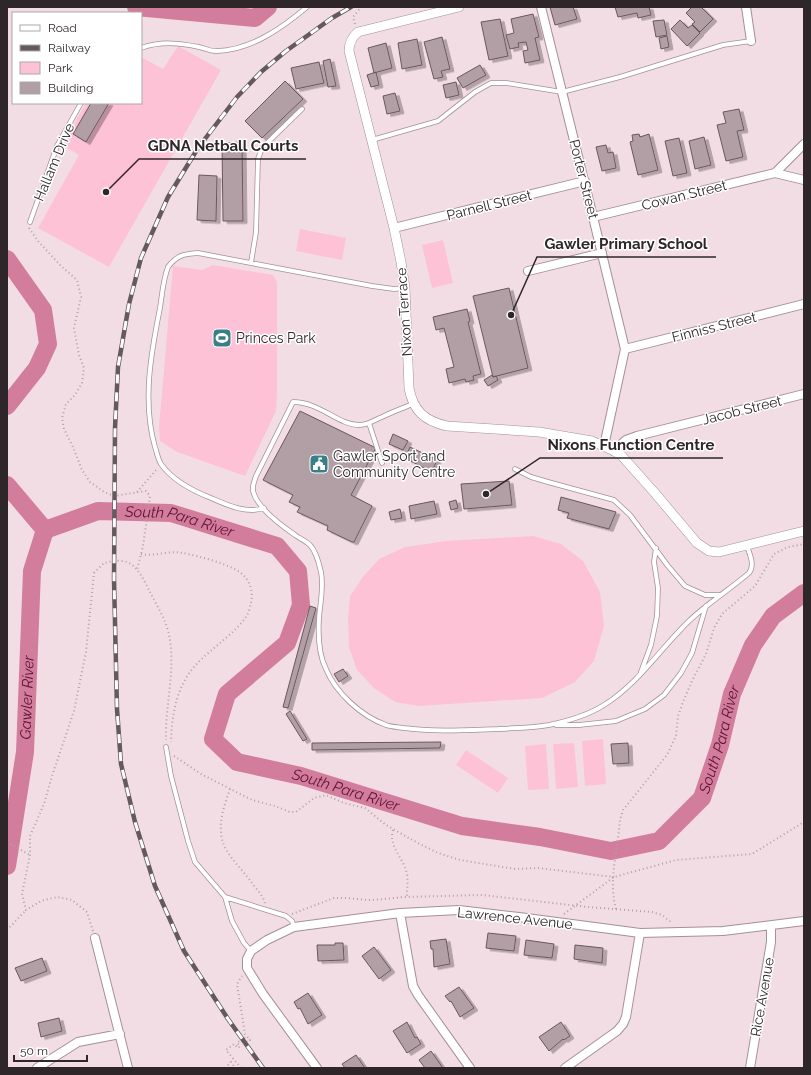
<svg xmlns="http://www.w3.org/2000/svg" width="811" height="1075" viewBox="0 0 811 1075" font-family="Raleway,sans-serif">
	<style>
		.green { fill: #fec2d6 }
		.lines { fill: none; stroke-linecap: round; stroke-linejoin: round }
		.river { stroke: #d37d9d; stroke-width: 18 }
		.building { fill: #b29ea5; stroke: #6a575d; filter: url(#shadow) }
		.service-casing { stroke: #a49096; stroke-width: 5.5 }
		.minor-casing { stroke: #a49096; stroke-width: 10 }
		.tertiary-casing { stroke: #a49096; stroke-width: 10 }
		.path { stroke: #b1a0a5; stroke-width: 2; stroke-dasharray: 1 3; stroke-linecap: butt }
		.service { stroke: #fff; stroke-width: 4 }
		.minor { stroke: #fff; stroke-width: 8 }
		.tertiary { stroke: #fff; stroke-width: 9 }
		.rail-casing { stroke: #64595d; stroke-width: 4.5 }
		.rail { stroke: #fff; stroke-width: 3; stroke-dasharray: 9; stroke-linecap: butt }
		.labels { text-anchor: middle; stroke-width: 3; stroke-linejoin: round; paint-order: stroke }
		.street-label { font-size: 14px; fill: #2e2629; stroke: #fff }
		.poi-label { font-size: 14px; fill: #2e2629; stroke: #fff; text-anchor: start }
		.water-label { font-size: 15px; font-style: italic; fill: #601238; stroke: #fff }
		.leader { fill: none; stroke: #2e2629; stroke-width: 1.5 }
		.callout-dot { fill: #2e2629; stroke: #fff; stroke-width: 1.5 }
		.callout-label { font-size: 15px; text-anchor: middle; font-weight: bold; fill: #2e2629; stroke: #fff; stroke-width: 3; stroke-linejoin: round; paint-order: stroke }
	</style>
	<defs>
		<filter id="shadow"><feDropShadow dx="4" dy="2.5" stdDeviation="0" flood-color="#0004"/></filter>
	</defs>
	<rect width="100%" height="100%" fill="#f3dde4"/>
	<path class="green" d="M178,46L221,70L109,267L38,228L79,155L62,145L86,103H141V57L163,69Z
		M300,229L346,238L342,260L296,251Z
		M443,240L453,283L432,288L422,245Z
		M213,265L273,275L277,282V393L276,411L245,476L177,452L160,441L159,427L173,266L202,270Z
		M533,536L561,544L583,561L600,592L604,626L594,661L575,682L542,698L419,706L395,702L374,688L357,670L349,647L348,619L350,596L362,578L379,559L405,547L446,541Z
		M603,739L606,784L585,786L582,741Z
		M574,743L578,787L556,789L553,744Z
		M546,744L549,789L528,790L525,746Z
		M466,750L508,778L498,793L456,765Z"/>
	<g class="lines">
		<g class="river">
			<path d="M136,7L255,18L268,7"/>
			<path d="M7,259L43,310L48,344L37,368L7,406"/>
			<path d="M7,485L45,530"/>
			<path id="s1" d="M45,530L98,511L171,513L277,546L298,571L301,605L287,643L227,694L213,739L237,762L301,776L462,826L540,837L611,851L659,841L702,798L720,745L732,694L753,645L773,616L804,593"/>
			<path id="s2" d="M7,866L25,752L32,571L45,530"/>
		</g>
	</g>
	<path class="building" d="M550,7H573L577,19L555,25Z
		M615,7H649L651,15L638,18L637,13L618,17Z
		M692,7H701L713,19L700,32L692,24L695,22L686,13Z
		M533,14L539,37L535,38L540,60L525,63L523,51L528,50L526,42L518,43L519,47L510,49L506,35L514,33L511,19Z
		M500,19L508,56L489,60L481,22Z
		M664,20L667,35L656,37L653,21Z
		M680,20L688,28L692,25L700,33L687,46L671,29Z
		M667,36L669,47L661,49L659,38Z
		M442,37L450,69L441,71L443,77L434,79L424,42Z
		M417,39L422,65L402,69L398,43Z
		M386,43L392,68L374,73L368,48Z
		M330,59L336,86L328,87L323,61Z
		M319,62L324,83L296,89L291,68Z
		M480,65L486,75L463,88L457,78Z
		M376,72L379,85L371,87L367,75Z
		M285,81L303,99L262,138L245,121Z
		M456,82L459,95L446,98L443,85Z
		M395,93L400,111L387,114L383,96Z
		M91,103H109L86,142L73,134Z
		M739,109L744,130L737,131L743,157L726,161L717,125L726,123L723,112Z
		M639,134L640,137L649,134L658,170L638,175L630,142L633,141L632,135Z
		M704,137L711,165L695,169L689,141Z
		M679,138L687,173L673,176L665,141Z
		M242,142L243,221H223L222,143Z
		M606,145L608,153L613,152L616,168L602,171L596,147Z
		M199,175L217,176L216,221L197,220Z
		M509,288L528,368L493,377L473,296Z
		M467,309L470,321L468,322L481,374L473,376L474,380L466,382L465,379L449,383L446,369L454,367L444,328L436,330L433,317Z
		M492,375L493,377L496,376L498,380L488,386L484,380Z
		M300,411L376,448L351,495L372,506L354,542H352L327,530L328,526L297,512L300,507L289,502L293,495L263,480Z
		M393,434L408,441L403,450L389,444Z
		M410,447L437,460L432,472L405,458Z
		M509,481L512,505L464,509L461,484Z
		M561,497L616,512L609,529L567,518L569,513L558,510Z
		M456,500L458,508L451,510L449,502Z
		M434,501L437,514L411,519L409,506Z
		M400,509L402,518L391,520L389,512Z
		M310,606L316,608L288,708L283,707Z
		M343,669L348,676L339,682L334,674Z
		M290,711L307,739L303,741L286,714Z
		M441,742L440,748L312,750V743Z
		M628,743L629,763L613,764L611,744Z
		M488,933L516,936L514,951L486,948Z
		M446,939L450,964L434,967L433,949H431L430,941Z
		M526,940L554,944L552,958L524,955Z
		M335,943H343L344,960L318,961L317,945H335Z
		M575,945L603,948L602,963L574,959Z
		M374,947L391,970L379,979L362,956Z
		M42,958L47,971L21,981L15,968Z
		M459,987L474,1008L460,1017L451,1001L450,1002L445,996Z
		M308,993L322,1015L308,1024L300,1008L298,1009L294,1002Z
		M59,1018L62,1031L41,1037L38,1023Z
		M407,1022L415,1038L417,1037L421,1044L407,1053L393,1031Z
		M561,1022L570,1036L564,1040L563,1039L549,1051L539,1037Z
		M431,1051L443,1068H425L419,1060Z
		M356,1055L365,1068H345L342,1064Z"/>
	<g class="lines">
		<defs>
			<path id="service" d="M141,48C161,41 179,43 199,47C205,48 211,52 217,51C251,50 282,28 307,7
				M372,140L438,121L475,92L491,83H506L562,92L620,77L723,45L751,41
				M30,222L57,146L81,103
				M251,263L256,232L258,159L262,148L302,109
				M413,404C403,408 392,412 382,417C374,420 368,425 359,425C338,425 320,402 293,402L256,476C254,482 251,488 254,494C259,509 282,526 295,535C299,538 306,541 310,545C316,551 319,563 321,572C324,588 320,603 319,619C318,635 319,655 326,669C336,693 361,716 386,725C391,727 398,727 404,728C435,732 467,730 498,729C515,728 533,728 549,725C568,721 587,716 604,705C638,684 660,649 689,621C708,603 729,590 749,573C755,565 750,555 747,546
				M369,423L382,463
				M515,469L531,477L548,482L614,500L630,515L668,566L685,586L705,595H720
				M264,508C246,514 227,505 211,498C193,491 173,481 161,464C158,459 157,453 155,447C142,402 151,353 160,308C162,295 163,280 168,267C177,255 184,254 198,253L372,286L394,289L405,288
				M641,672L651,645L657,616L658,588L654,562L656,548
				M556,725H579L616,721L645,709L664,695L681,673L692,653L706,606
				M166,747L171,776L188,841L195,862L225,897L232,921L244,943L251,951
				M225,897L286,916L292,921L294,927"/>
			<path id="minor" d="M541,7L593,217L625,349L604,446
				M746,7L751,41
				M804,144L775,173L804,180
				M593,217L775,173
				M394,228L585,181
				M528,271L602,253
				M625,349L804,304
				M614,451L626,440L637,436L804,394
				M400,913L413,986L418,995L470,1068
				M95,938L128,1068
				M37,1068L78,1042L120,1034
				M317,1068L263,994L247,968V959L251,951L267,940L294,927L400,913L459,910L519,917L640,933L723,931L804,921
				M565,1068L617,1031L623,1024L626,1017L640,933
				M750,1068L771,942V926"/>
			<path id="tertiary" d="M459,7L358,32C352,37 349,43 349,51L394,228L401,262L405,288L409,388C413,410 424,421 447,426L539,432L592,441L614,451L621,455L654,492L697,543L709,551L719,552L804,531"/>
		</defs>
		<use href="#service" class="service-casing"/>
		<use href="#minor" class="minor-casing"/>
		<use href="#tertiary" class="tertiary-casing"/>
		<path class="path" d="M355,24L353,17L361,7
			M29,228L37,240L61,266L77,280L81,297L74,328L79,355L84,368L82,383L75,395L66,404L62,418L64,429L73,447L82,470L90,482L104,492L114,496L146,491L150,496L143,546L137,570
			M137,492L157,469
			M141,554C155,557 168,550 183,553C198,556 236,565 245,577C251,584 253,594 251,603C250,607 249,613 246,617C229,641 199,654 185,680C174,700 172,720 171,742
			M174,756L201,774L252,800L275,806L290,812H296L314,798L326,795L344,803L365,808L386,825L416,842L438,853L460,860L515,869L538,868L614,877
			M230,789C223,808 215,832 227,851C234,862 244,872 252,883C256,889 264,896 265,904
			M393,830C388,847 404,858 407,874C408,882 407,889 407,897
			M7,842L30,855
			M616,909C608,882 618,848 620,820L623,810L667,755L676,736L678,716L683,702L692,681L706,654L714,628L722,614L755,586L774,554L788,547L804,544
			M292,914L334,898H347L368,900L384,899L404,897L482,895L588,907L652,912L662,915L672,923
			M564,914L614,877L676,860L752,854L804,822
			M7,930L26,910
			M93,931L87,912L72,900L57,897L41,901L26,910L22,894L30,855V836L44,804L52,776L74,711L86,652L94,573L104,563C109,562 116,560 122,561C137,562 144,581 150,592C157,606 168,623 170,640C175,673 165,707 166,740
			M225,1068L231,1062L235,1068
			M241,1068L226,1050L234,1044L238,1048L240,1046L237,1043L244,1037L247,1042L250,1040L245,1034L237,984L242,976"/>
		<use href="#service" class="service"/>
		<use href="#minor" class="minor"/>
		<use href="#tertiary" class="tertiary"/>
		<defs>
			<path id="rail" d="M263,1068L228,1019L184,951L155,886L135,822L121,764L117,709L114,579L115,428L118,367L129,304L141,258L168,197L198,148L237,97L261,72L286,51L332,18L351,7"/>
		</defs>
		<use href="#rail" class="rail-casing"/>
		<use href="#rail" class="rail"/>
	</g>
	<defs>
		<symbol id="stadium-square" viewBox="-11 -11 22 22"><rect x="-9" y="-9" width="18" height="18" rx="4" fill="#387f88" stroke="#fff"/><path d="M0-5a6.5 5 0 1 0 0 10a6.5 5 0 1 0 0-10ZM-3.5-1.8h7v3.6h-7Z" fill="#fff"/></symbol>
		<symbol id="civic-square" viewBox="-11 -11 22 22"><rect x="-9" y="-9" width="18" height="18" rx="4" fill="#387f88" stroke="#fff"/><path d="M-.6-6.5H3V-4.5H.6V-3L4-1V1h2V6H-6V1h2V-1L-.6-3ZM-1.2 2.5V6h2.4V2.5Z" fill="#fff"/></symbol>
	</defs>
	<g fill-rule="evenodd">
		<use href="#stadium-square" x="211" y="327" width="22" height="22"/>
		<use href="#civic-square" x="308" y="453" width="22" height="22"/>
	</g>
	<g class="labels">
		<g class="street-label">
			<text transform="translate(54 162) rotate(-67)" y="5">Hallam Drive</text>
			<text transform="translate(584 179) rotate(76)" y="5">Porter Street</text>
			<text transform="translate(684 195) rotate(-14)" y="5">Cowan Street</text>
			<text transform="translate(489 205) rotate(-14)" y="5">Parnell Street</text>
			<text transform="translate(404 312) rotate(-94)" y="5">Nixon Terrace</text>
			<text transform="translate(714 327) rotate(-14)" y="5">Finniss Street</text>
			<text transform="translate(742 410) rotate(-14)" y="5">Jacob Street</text>
			<text transform="translate(515 918) rotate(6)" y="5">Lawrence Avenue</text>
			<text transform="translate(762 997) rotate(-80)" y="5">Rice Avenue</text>
		</g>
		<g class="poi-label">
			<text x="236" y="343">Princes Park</text>
			<text x="333" y="461">Gawler Sport and<tspan x="333" dy="16">Community Centre</tspan></text>
		</g>
		<g class="water-label">
			<text dy="5" stroke="none"><textPath href="#s1" startOffset="139">South Para River</textPath></text>
			<text dy="5" stroke="none"><textPath href="#s2" startOffset="170">Gawler River</textPath></text>
			<text dy="5" stroke="none"><textPath href="#s1" startOffset="1063">South Para River</textPath></text>
			<text dy="5" stroke="none"><textPath href="#s1" startOffset="619">South Para River</textPath></text>
		</g>
	</g>
	<path class="leader" d="M106 192L139 159H306M511 315L537 257H716M486 494L540 458H723"/>
	<g class="callout-dot">
		<circle cx="106" cy="192" r="4"/>
		<circle cx="511" cy="315" r="4"/>
		<circle cx="486" cy="494" r="4"/>
	</g>
	<g class="callout-label">
		<text x="223" y="151">GDNA Netball Courts</text>
		<text x="626" y="249">Gawler Primary School</text>
		<text x="631" y="450">Nixons Function Centre</text>
	</g>
	<rect width="811" height="1075" fill="none" stroke="#2e2629" stroke-width="16"/>
	<rect x="12" y="12" width="130" height="92" fill="#ffffff" stroke="#aba8a9"/>
	<rect x="20" y="25" width="20" height="6" fill="#ffffff" stroke="#aba8a9"/>
	<text x="48" y="32" font-size="12" fill="#2e2629">Road</text>
	<rect x="20" y="45" width="20" height="6" fill="#64595d" stroke="#aba8a9"/>
	<text x="48" y="52" font-size="12" fill="#2e2629">Railway</text>
	<rect x="20" y="62" width="20" height="12" fill="#fec2d6" stroke="#aba8a9"/>
	<text x="48" y="72" font-size="12" fill="#2e2629">Park</text>
	<rect x="20" y="82" width="20" height="12" fill="#b29ea5" stroke="#aba8a9"/>
	<text x="48" y="92" font-size="12" fill="#2e2629">Building</text>
	<path d="M14 1055v6h73v-6" fill="none" stroke="#2e2629" stroke-width="2"/>
	<text x="20" y="1055" font-size="12" fill="#2e2629" stroke="#ffffff" stroke-width="3" paint-order="stroke">50 m</text>
</svg>
